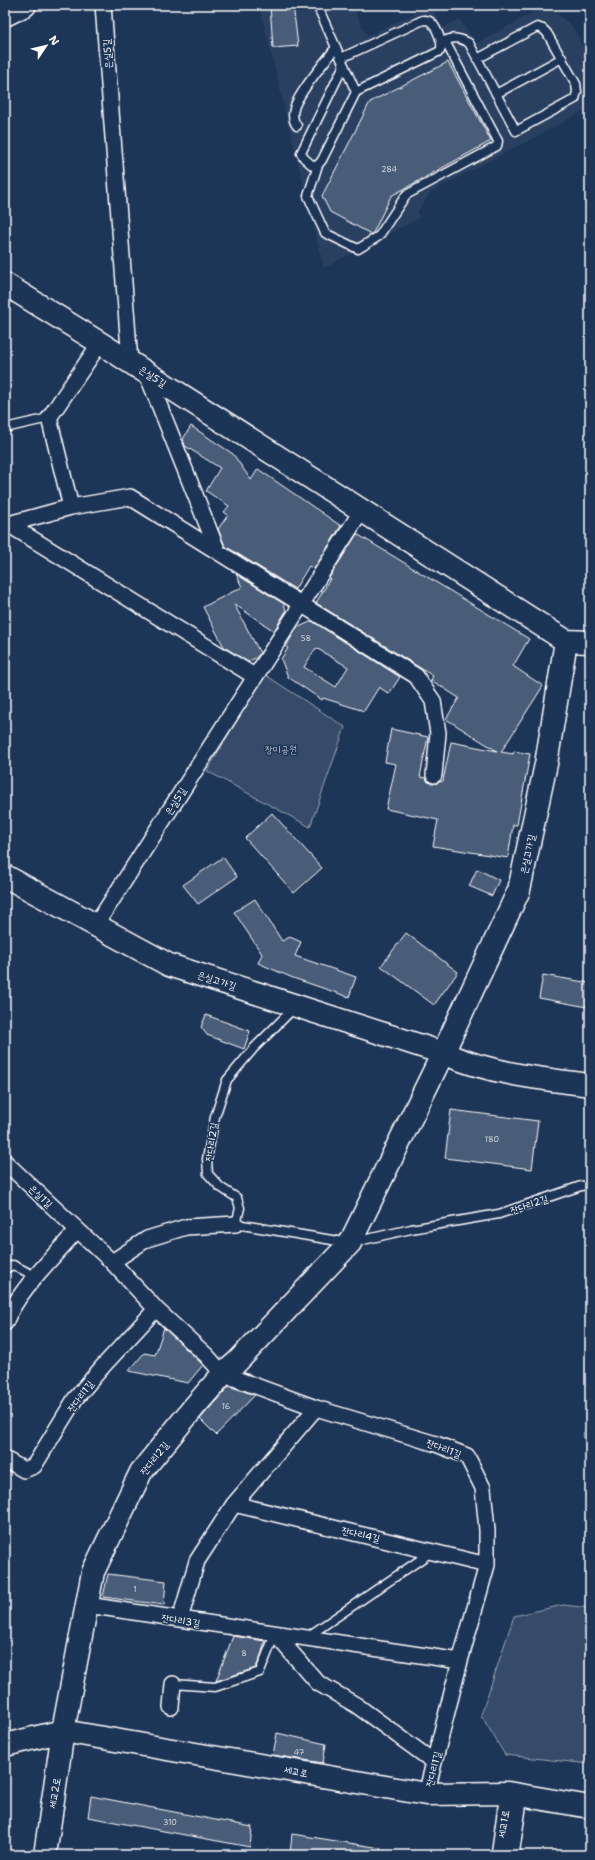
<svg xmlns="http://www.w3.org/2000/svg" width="595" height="1860" viewBox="0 0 595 1860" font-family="'Shantell Sans','Poor Story',sans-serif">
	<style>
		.built { fill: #2a4161 }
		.green { fill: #364b69; stroke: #9aa5b4 }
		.building { fill: #4a5d79; stroke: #fff; fill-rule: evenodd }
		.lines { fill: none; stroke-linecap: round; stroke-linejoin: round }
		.lane-casing { stroke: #fff; stroke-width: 11 }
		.street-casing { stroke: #fff; stroke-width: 18 }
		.secondary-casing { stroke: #fff; stroke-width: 25 }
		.lane { stroke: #1d3557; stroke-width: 8 }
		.street { stroke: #1d3557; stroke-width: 15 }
		.secondary { stroke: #1d3557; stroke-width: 22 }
		.labels { text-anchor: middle; stroke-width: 3; stroke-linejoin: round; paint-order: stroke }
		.number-label { font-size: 8px; fill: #d2d6de }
		.street-label { font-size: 10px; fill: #fff; stroke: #1d3557 }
		.park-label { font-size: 10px; fill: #b9c0ca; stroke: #1d3557 }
	</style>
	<rect width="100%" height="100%" fill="#1d3557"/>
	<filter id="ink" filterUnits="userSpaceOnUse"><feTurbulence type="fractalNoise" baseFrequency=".025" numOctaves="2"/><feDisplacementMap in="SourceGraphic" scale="8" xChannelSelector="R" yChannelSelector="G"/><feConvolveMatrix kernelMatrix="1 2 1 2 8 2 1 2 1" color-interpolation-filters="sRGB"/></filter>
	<g filter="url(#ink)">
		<path class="built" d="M259,5H352L367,36L432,5L442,28L460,19L476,44L546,5L572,26L585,49L590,79V108L431,192L418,211L419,218L324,268Z"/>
		<path class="green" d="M264,674L345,727L310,827L207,771Z
			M590,1426V1477L583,1433Z
			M563,1605L590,1608V1764L505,1755L481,1715L514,1616Z"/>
		<path class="building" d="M270,5H293L298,46L273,48Z
			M448,62L491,141L391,196L373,233L371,234L330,212L322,196L370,102Z
			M191,426L233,454L251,480L258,469L341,526L314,569L309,566L295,589L225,546L218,529L228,515L224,512L229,506L206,491L220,468L185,446L183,439Z
			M357,534L529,639L513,666L543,686L501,752L513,754L514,751L530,754L517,825H513L508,858L433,846L438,820L386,809L396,764L385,762L391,729L428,737L420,777L426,778L428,782L433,784L443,781L451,742L497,751L446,719L459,698L431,680L433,676L316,603L330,579L329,578Z
			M236,574L284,604L286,611L274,631L234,604L260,653L257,657L248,662L224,647L203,607L242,587Z
			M312,621L400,677L389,694L379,687L364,711L323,698L322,700L288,677L281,659L288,648L286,647L289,641L297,628ZM316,648L348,667L336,687L304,667Z
			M272,813L322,868L294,893L245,838Z
			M223,857L237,877L198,904L183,885Z
			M477,869L499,880L492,896L469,886Z
			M255,899L282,941L290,937L301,942L295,956L356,977L349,997L293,978L258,963L262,954L234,912Z
			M406,933L458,972L434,1005L381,966Z
			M543,975L590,983L587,1007L539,998Z
			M206,1015L250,1031L244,1049L207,1035L201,1027Z
			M451,1110L538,1121L532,1169L445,1158Z
			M164,1328L203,1365L188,1383L129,1371L144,1353L155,1355Z
			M229,1386L255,1395L216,1435L200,1419Z
			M108,1574L166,1581L164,1605L103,1597Z
			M233,1636L265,1641L262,1652L256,1668L216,1681Z
			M277,1733L326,1744L323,1763L273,1755Z
			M91,1796L252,1827L250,1847L88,1817Z
			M292,1834L381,1848V1855H290Z"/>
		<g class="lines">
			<defs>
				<path id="lane" d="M317,5L356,92
					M442,42C453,37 458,37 469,43L516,131L575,99L577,92L576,84L547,33L543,29L537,27L477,59
					M341,58L423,20C426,20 430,20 432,23C437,29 444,44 440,51L356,92L322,160L318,165L313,166L304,158L301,153L344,65
					M496,94L562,58
					M297,126C293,121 292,116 294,109C297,94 326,61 336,47
					M318,165L308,196L325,233L358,249L379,236L406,195L497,146L498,141L445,41
					M5,428L49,418
					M294,1008L254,1048L227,1080L215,1117L207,1159L208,1174L220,1187L237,1198L240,1208L236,1224L350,1243L411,1229L499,1214L581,1186L590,1185
					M5,1269L13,1265L37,1277
					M307,1637L433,1551
					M173,1684L215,1687L260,1672L275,1634"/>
				<path id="street" d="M103,5L130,362
					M146,372L218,552
					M71,507L130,497L416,676L433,701L438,733L434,775
					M8,524L254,676
					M5,525L71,507L49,418L100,343
					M96,925L362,510
					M5,1162L112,1262L156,1309L206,1355L223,1374L316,1408L436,1444L467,1456L483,1488L487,1530V1565L460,1661L426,1794
					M112,1262L147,1239L186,1227L236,1224
					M5,1323C17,1291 55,1256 77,1230
					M5,1459L24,1470L34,1466L75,1399L104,1365L156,1309
					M234,1504L487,1565
					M87,1605L460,1661
					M180,1619L197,1561L234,1504L316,1408
					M275,1634L318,1683L356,1705L434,1762
					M171,1707L173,1684
					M499,1855L508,1793
					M511,1855L520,1795"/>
				<path id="secondary" d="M5,15L25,5
					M5,284L100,343L566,641L590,642
					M5,876L169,965L443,1053C488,1073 541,1079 590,1085
					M5,1745L63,1731L426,1794L508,1793L590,1807
					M45,1855L63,1731L93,1572L141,1472L194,1407L223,1374L237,1362L350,1243L443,1053L519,890L546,764L566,641"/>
			</defs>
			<use href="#lane" class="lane-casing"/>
			<use href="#street" class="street-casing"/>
			<use href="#secondary" class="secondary-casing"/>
			<use href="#lane" class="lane"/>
			<use href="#street" class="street"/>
			<use href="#secondary" class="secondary"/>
		</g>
	</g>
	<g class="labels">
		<g class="number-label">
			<text x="389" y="172">284</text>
			<text x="306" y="641">58</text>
			<text x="492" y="1142">180</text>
			<text x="226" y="1409">16</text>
			<text x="135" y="1592">1</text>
			<text x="244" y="1656">8</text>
			<text x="299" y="1755">47</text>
			<text x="170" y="1825">310</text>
		</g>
		<g class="street-label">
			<text transform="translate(107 54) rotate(-94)" y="4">은실5길</text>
			<text transform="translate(153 376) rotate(33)" y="4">은실5길</text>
			<text transform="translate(175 801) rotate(-58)" y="4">은실5길</text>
			<text transform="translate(527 854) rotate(-78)" y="4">은실고가길</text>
			<text transform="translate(217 980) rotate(18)" y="4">은실고가길</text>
			<text transform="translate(211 1142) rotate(-82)" y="4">잔다리2길</text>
			<text transform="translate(41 1196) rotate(43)" y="4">은실1길</text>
			<text transform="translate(529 1204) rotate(-19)" y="4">잔다리2길</text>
			<text transform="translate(80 1396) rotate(-53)" y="4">잔다리1길</text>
			<text transform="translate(444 1448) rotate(20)" y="4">잔다리1길</text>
			<text transform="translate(154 1458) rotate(-52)" y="4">잔다리2길</text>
			<text transform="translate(361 1534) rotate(13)" y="4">잔다리4길</text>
			<text transform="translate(181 1620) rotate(9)" y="4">잔다리3길</text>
			<text transform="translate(433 1769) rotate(-76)" y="4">잔다리1길</text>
			<text transform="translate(296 1771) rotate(10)" y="4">세교로</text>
			<text transform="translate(54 1793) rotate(-81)" y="4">세교2로</text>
			<text transform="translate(503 1824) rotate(-81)" y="4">세교1로</text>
		</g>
		<g class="park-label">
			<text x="281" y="753">장미공원</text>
		</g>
	</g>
	<rect width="595" height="1860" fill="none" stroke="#1d3557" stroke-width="20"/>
	<rect x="10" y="10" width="575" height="1840" fill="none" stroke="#fff" stroke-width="1.5" filter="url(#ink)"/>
	<g transform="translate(46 46) rotate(55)" stroke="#1d3557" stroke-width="3" paint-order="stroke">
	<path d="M0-3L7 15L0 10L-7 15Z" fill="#ffffff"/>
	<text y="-6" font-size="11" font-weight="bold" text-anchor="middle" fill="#ffffff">N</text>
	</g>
</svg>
